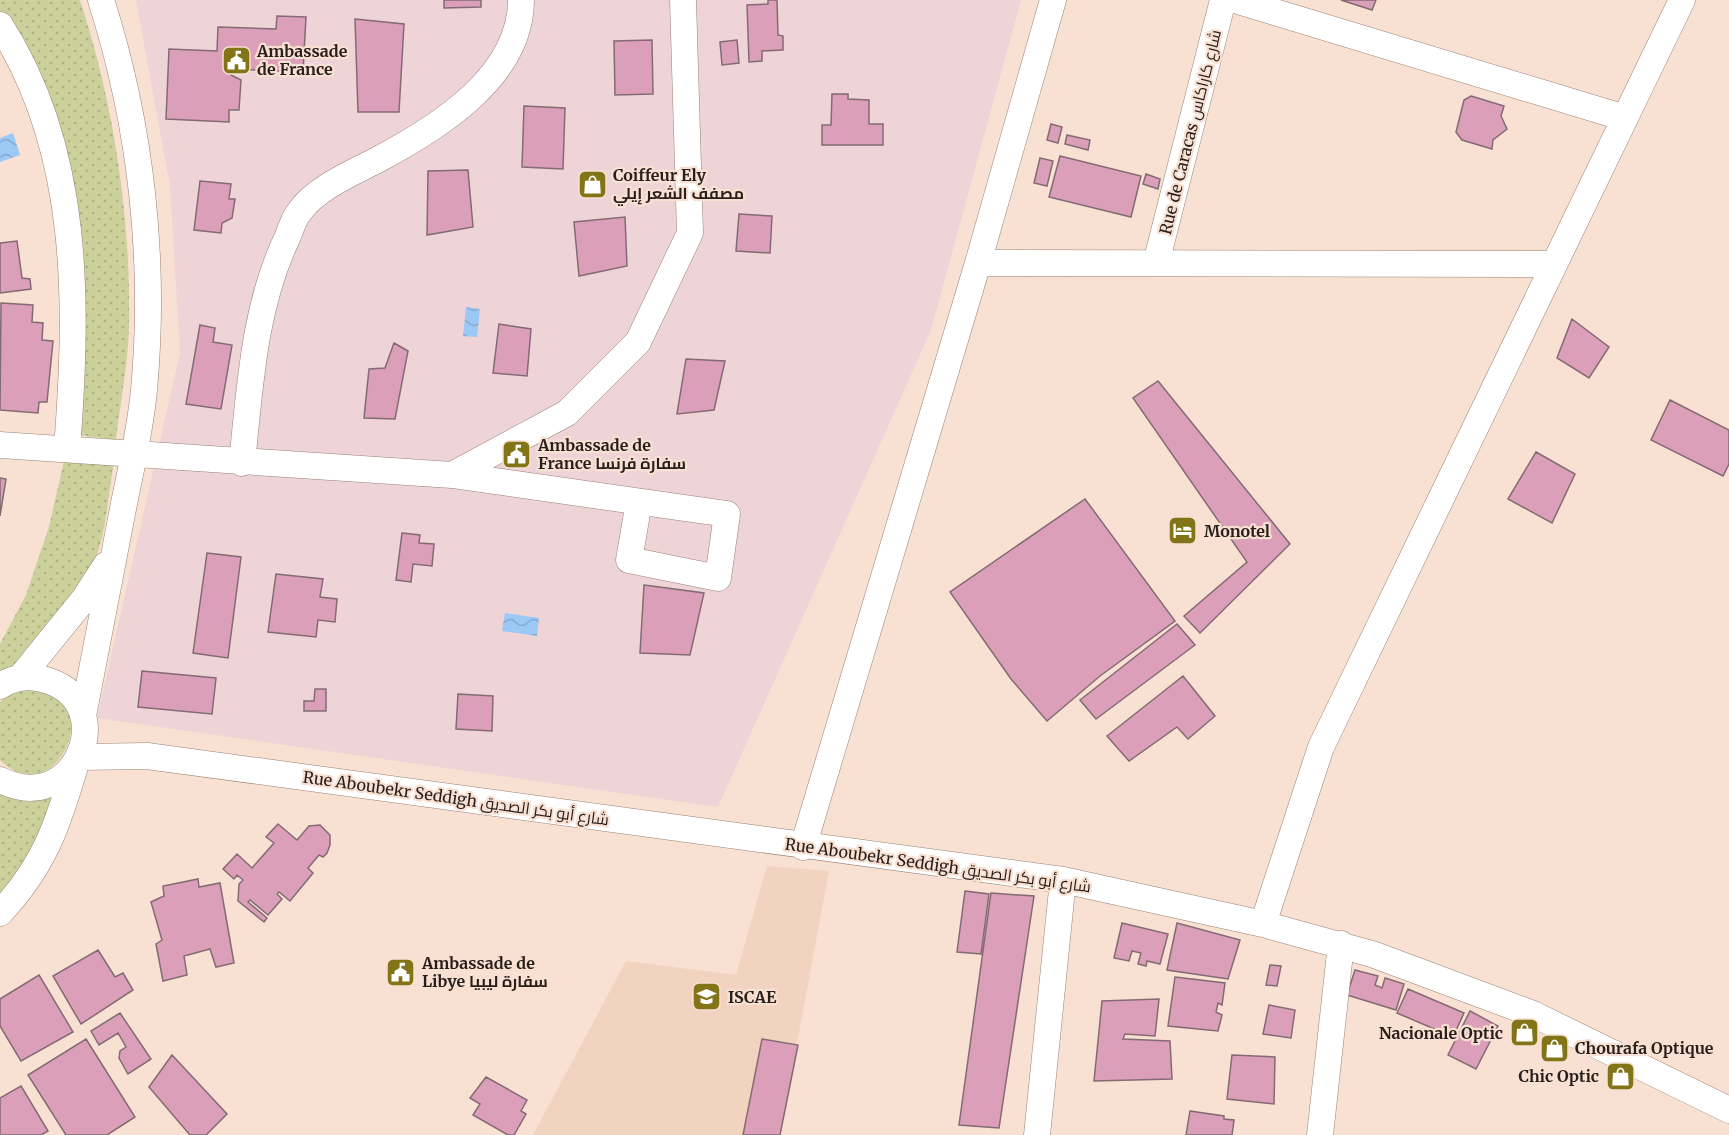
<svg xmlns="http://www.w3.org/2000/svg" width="1729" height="1135" viewBox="0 0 1729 1135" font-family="Merriweather,Cairo,serif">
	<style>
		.commercial { fill: #efd4d7 }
		.built { fill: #f2d3c0 }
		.green { fill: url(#green-dots) }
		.water { fill: url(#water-waves) }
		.building { fill: #dc9fb9; stroke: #836b74; stroke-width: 1.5 }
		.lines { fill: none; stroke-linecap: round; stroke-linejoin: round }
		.minor-casing { stroke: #988375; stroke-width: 27 }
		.minor { stroke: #fff; stroke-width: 26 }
		.labels { text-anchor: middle; stroke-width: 4.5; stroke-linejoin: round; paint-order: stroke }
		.poi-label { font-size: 16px; font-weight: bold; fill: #281f1a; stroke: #f8e0d2; text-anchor: start }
		.street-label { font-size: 16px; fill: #281f1a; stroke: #f8e0d2 }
	</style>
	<defs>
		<pattern id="green-dots" width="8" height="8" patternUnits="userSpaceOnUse" patternTransform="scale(1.5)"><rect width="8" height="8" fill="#ccd09b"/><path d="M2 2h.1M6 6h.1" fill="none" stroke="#afb285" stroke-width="1.8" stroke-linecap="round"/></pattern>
		<pattern id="water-waves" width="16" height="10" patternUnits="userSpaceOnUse" patternTransform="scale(1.5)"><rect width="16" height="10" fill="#9bc8f4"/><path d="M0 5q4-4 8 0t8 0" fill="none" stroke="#86abd1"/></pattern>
	</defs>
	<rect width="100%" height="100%" fill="#f8e0d2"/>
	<path class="commercial" d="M136,0H1021L931,330L718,807L97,718L180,353L170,186Z"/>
	<path class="built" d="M767,866L829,871L780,1135H533L626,961L736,975Z"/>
	<path class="green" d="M0,0H80C114,104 131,217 129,327C128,365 120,403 116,440L57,432L75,205L49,92L0,16Z
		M66,452L114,462C109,489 106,532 96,557C80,599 38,654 0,677V644L26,595L49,527Z
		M23,689C116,688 56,817 0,760V702L10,694Z
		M0,794L32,802L55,794C44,830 24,865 0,895Z"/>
	<path class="water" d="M13,133L20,155L0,162V138Z
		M466,307L480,309L477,337L463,336Z
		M505,613L539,618L537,636L502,631Z"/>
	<path class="building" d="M444,0H481V7L444,8Z
		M768,0H777L778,35L783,36V50L762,51V61L749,62L747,5L768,4Z
		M1341,0H1376L1372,10Z
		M277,16L306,17L303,72L232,69L231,75L241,80L239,110H229V122L166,119L169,49L217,51L218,27L276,29Z
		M355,19L404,24L399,112H358Z
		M652,40L653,94L615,95L614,41Z
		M737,40L739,63L722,65L720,42Z
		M832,94H848V99L869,100V124H883V145H822V125H831Z
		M1471,96L1504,106L1501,116L1507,129L1493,140L1492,149L1462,140L1456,132L1464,100Z
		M524,106L565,108L563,169L522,167Z
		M1051,124L1062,127L1058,143L1047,140Z
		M1067,135L1090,140L1088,150L1065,144Z
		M1060,156L1141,176L1131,217L1049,197Z
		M1040,158L1053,161L1047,186L1034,183Z
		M468,170L473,227L427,235L428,171Z
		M1146,174L1160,179L1158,189L1143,184Z
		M200,181L231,184L229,199H235L232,218L222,223L221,233L194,230Z
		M739,214L772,216L770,253L736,251Z
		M625,217L627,266L579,276L574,222Z
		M17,241L22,278L30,279L31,289L0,293V243Z
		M1,303L33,305L32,322L43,323L42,340L53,341L47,402H39L38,413L0,410Z
		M1572,319L1609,347L1589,378L1557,358Z
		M499,324L531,329L527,376L493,373Z
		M200,325L215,328L213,342L232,345L221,409L186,404Z
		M394,343L408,351L395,419L364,418L369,369L385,368Z
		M686,359L725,361L714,410L677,414Z
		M1158,381L1290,544L1200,633L1184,616L1247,562L1133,398Z
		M1670,400L1729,430V464L1723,476L1651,440Z
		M1536,452L1575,474L1552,523L1508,499Z
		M0,478L6,479L0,516Z
		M1085,499L1175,621L1100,676L1047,721L1011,679L950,592Z
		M402,533L420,535L419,543L434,544L432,566L413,564L411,582L396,580Z
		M207,553L241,557L228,658L193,653Z
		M276,574L323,579L320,597L337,599L335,622L318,620L316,637L268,632Z
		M644,585L704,593L690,655L640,653Z
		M1177,624L1195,645L1096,719L1080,700Z
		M142,671L216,678L212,714L138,707Z
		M1183,676L1215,716L1188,739L1177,727L1129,761L1107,736Z
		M315,689H326V711H304V701H314Z
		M458,694L493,696L492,731L456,729Z
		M278,824L297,840L309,826L320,825L330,835V845L327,853L323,857L319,855L308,868L313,873L290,901L279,892L277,894L282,899L268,915L250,900L248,902L267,918L264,922L238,901L239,884L243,880L237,875L234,879L223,869L237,854L252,868L274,843L266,837Z
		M198,879L199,887L220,883L234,963L216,967L210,949L184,956L187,975L163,981L156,944L162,940L151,902L164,896L163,886Z
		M965,891L989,894L981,954L957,952Z
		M991,893L1034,896L999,1128L959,1125Z
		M1122,923L1168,934L1160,964L1147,961L1146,966L1138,964L1141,953L1132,951L1129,961L1114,958Z
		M1177,923L1240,940L1228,979L1167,970Z
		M98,950L115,977L123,973L133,990L81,1024L53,976Z
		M1270,965L1281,966L1277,986L1266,985Z
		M1355,970L1378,976L1375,985L1382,988L1385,978L1404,984L1396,1010L1347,995Z
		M39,975L73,1032L21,1061L0,1026V999Z
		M1175,977L1225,983L1222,1005L1218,1003L1216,1012L1222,1015L1218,1031L1168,1026Z
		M1408,989L1464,1013L1453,1037L1397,1013Z
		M1159,999L1155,1036L1125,1034L1123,1039L1170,1041L1172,1079L1094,1081L1102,1001Z
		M1269,1005L1295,1010L1291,1038L1263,1034Z
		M1470,1011L1498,1026L1476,1069L1448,1055Z
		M120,1013L151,1059L128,1074L119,1058L120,1051L126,1047L118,1033L99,1045L91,1031Z
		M86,1039L135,1117L107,1135H66L28,1075Z
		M762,1039L798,1045L780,1135H743Z
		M172,1055L227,1114L206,1135H190L149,1087Z
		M1232,1055L1275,1057L1274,1104L1227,1099Z
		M486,1077L527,1100L521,1111L526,1114L514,1135H508L473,1115L480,1104L470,1098Z
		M21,1086L48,1131L41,1135H0V1098Z
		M1190,1111L1224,1116V1119L1234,1120L1232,1135H1186Z"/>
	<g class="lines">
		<defs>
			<path id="minor" d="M1235,0L1625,118
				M0,25C81,151 78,305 67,449
				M978,263L1553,264
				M1156,263L1223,0
				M0,445L452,475L567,413L638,342L690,233L683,0
				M242,463C250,386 254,306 288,236C291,228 294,218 300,211C316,188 354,172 379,159C439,127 521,76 521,0
				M452,475L727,514L718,578L629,560L639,502
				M20,678L84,599L106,565
				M0,686C15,676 32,675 49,681C120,705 76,818 0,780
				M83,716C96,650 108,585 121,519C129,476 140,434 144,390C156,259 141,125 101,0
				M79,757L147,756L1063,880L1263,924L1372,954L1533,1014L1729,1110
				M803,847L978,263L1053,0
				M0,913C45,865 58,824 76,763
				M1263,924L1321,747L1682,0
				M1037,1135L1063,880
				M1320,1135L1341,944"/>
		</defs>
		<use href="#minor" class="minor-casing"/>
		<use href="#minor" class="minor"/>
	</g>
	<defs>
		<symbol id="civic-square" viewBox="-11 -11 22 22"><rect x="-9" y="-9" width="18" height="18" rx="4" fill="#827417" stroke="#f8e0d2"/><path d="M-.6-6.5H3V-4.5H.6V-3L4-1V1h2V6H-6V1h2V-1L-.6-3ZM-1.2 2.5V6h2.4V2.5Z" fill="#fff"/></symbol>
		<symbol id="shop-square" viewBox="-11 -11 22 22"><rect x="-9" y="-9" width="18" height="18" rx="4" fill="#827417" stroke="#f8e0d2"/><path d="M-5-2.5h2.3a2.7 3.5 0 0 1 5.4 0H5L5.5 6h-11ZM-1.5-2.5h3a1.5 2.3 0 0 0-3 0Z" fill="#fff"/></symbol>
		<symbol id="hotel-square" viewBox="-11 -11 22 22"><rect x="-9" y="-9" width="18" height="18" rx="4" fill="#827417" stroke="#f8e0d2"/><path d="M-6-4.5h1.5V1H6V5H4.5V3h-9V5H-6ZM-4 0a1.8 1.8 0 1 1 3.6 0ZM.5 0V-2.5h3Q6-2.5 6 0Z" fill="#fff"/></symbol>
		<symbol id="university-square" viewBox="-11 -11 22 22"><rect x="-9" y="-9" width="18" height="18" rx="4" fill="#827417" stroke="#f8e0d2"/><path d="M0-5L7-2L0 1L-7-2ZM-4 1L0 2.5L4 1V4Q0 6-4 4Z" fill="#fff"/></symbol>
	</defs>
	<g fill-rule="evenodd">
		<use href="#civic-square" x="220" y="44" width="33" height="33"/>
		<use href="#shop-square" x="576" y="168" width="33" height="33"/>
		<use href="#civic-square" x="500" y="438" width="33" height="33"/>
		<use href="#hotel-square" x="1166" y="514" width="33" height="33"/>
		<use href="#civic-square" x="384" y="956" width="33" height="33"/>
		<use href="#university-square" x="690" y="980" width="33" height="33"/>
		<use href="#shop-square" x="1508" y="1016" width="33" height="33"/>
		<use href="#shop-square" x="1538" y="1032" width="33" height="33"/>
		<use href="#shop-square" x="1604" y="1060" width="33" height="33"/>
	</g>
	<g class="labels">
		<g class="poi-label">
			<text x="257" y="57">Ambassade<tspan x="257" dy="18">de France</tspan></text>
			<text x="613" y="181">Coiffeur Ely<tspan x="613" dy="18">مصفف الشعر إيلي</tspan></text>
			<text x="538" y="451">Ambassade de<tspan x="538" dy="18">France سفارة فرنسا</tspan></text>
			<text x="1204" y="537">Monotel</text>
			<text x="422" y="969">Ambassade de<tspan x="422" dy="18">Libye سفارة ليبيا</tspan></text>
			<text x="728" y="1003">ISCAE</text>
			<text x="1503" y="1039" text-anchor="end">Nacionale Optic</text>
			<text x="1575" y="1054">Chourafa Optique</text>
			<text x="1599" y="1082" text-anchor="end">Chic Optic</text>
		</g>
		<g class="street-label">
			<text transform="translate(1190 132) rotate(-76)" y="6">Rue de Caracas شارع كاراكاس</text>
			<text transform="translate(456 798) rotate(8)" y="6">Rue Aboubekr Seddigh شارع أبو بكر الصديق</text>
			<text transform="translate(938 865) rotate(8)" y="6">Rue Aboubekr Seddigh شارع أبو بكر الصديق</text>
		</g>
	</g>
</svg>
